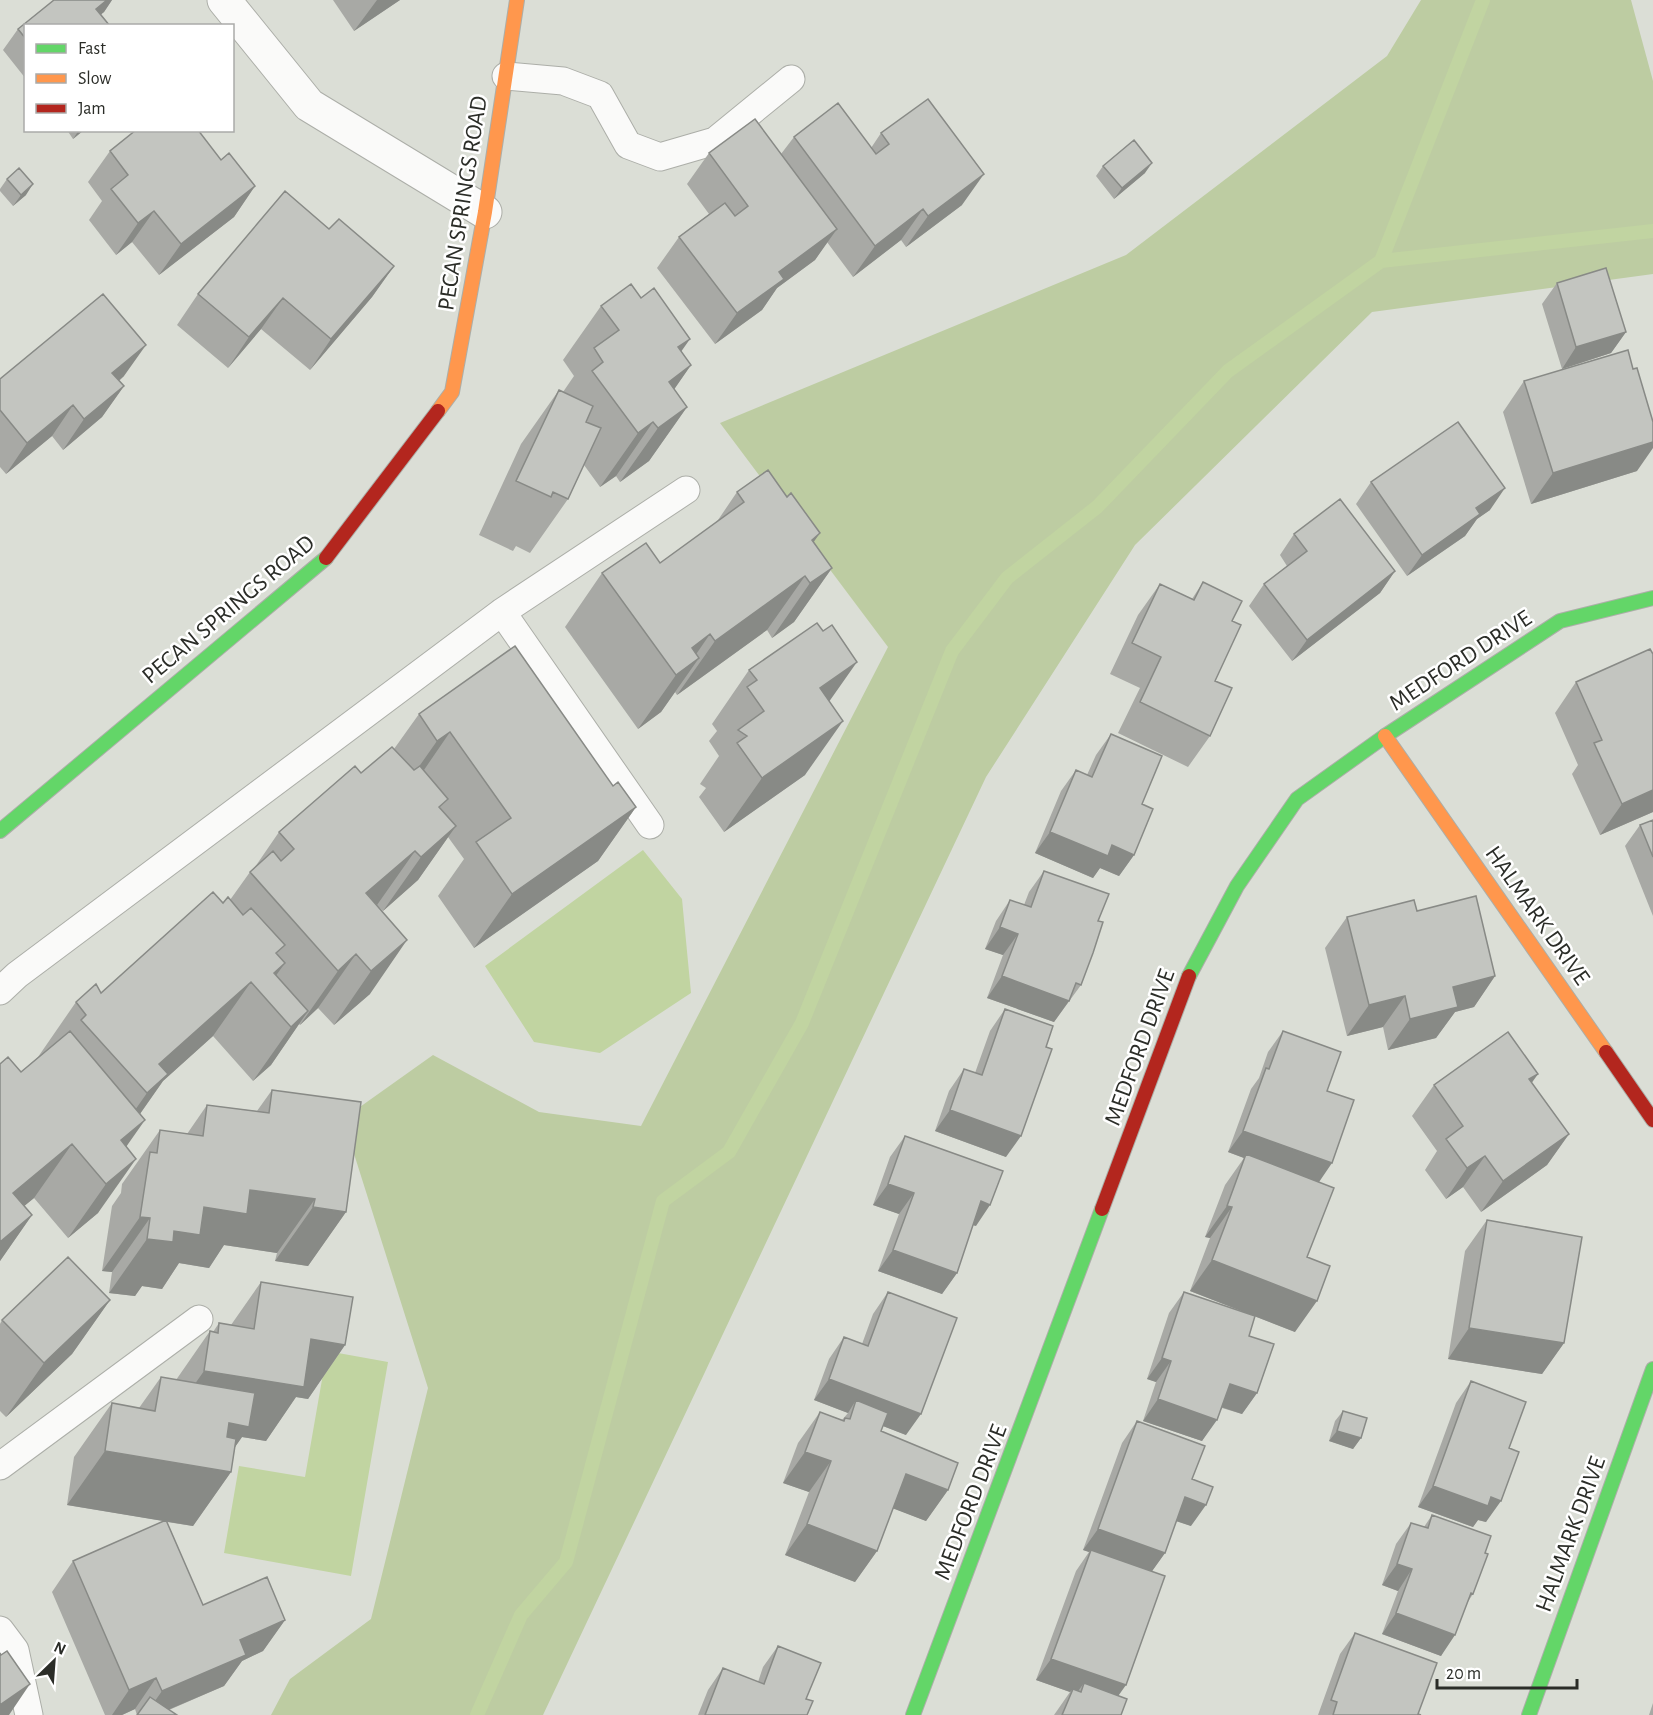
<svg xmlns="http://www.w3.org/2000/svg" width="1653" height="1715" viewBox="0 0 1653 1715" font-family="'Alegreya Sans',sans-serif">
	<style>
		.forest { fill: #bdcca2 }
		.water { fill: #c1d4a1 }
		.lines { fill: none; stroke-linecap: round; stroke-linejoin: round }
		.stream { stroke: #c1d4a1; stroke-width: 14 }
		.lane-casing { stroke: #acaea8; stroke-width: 29 }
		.street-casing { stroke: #acaea8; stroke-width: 35 }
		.fast-casing { stroke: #acaea8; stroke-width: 16 }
		.slow-casing { stroke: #acaea8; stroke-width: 16 }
		.jam-casing { stroke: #acaea8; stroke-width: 16 }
		.lane { stroke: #fafaf9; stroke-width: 27 }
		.street { stroke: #fafaf9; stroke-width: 33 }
		.fast { stroke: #63d668; stroke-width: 14 }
		.slow { stroke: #ff974d; stroke-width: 14 }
		.jam { stroke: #b3261e; stroke-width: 14 }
		.wall { fill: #a8a9a5 }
		.shaded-wall { fill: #888a86 }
		.building { fill: #c3c5c0; stroke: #888a86; stroke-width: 1.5 }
		.labels { text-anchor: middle; stroke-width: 5; stroke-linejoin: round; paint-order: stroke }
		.street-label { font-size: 24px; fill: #2b2d28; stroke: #fff }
	</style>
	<rect width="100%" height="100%" fill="#dbded6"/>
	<path class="forest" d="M1421,0H1631L1653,81V274L1372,312L1135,545L986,777L543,1715H271L290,1679L371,1619L428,1388L343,1119L433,1055L539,1112L641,1126L888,647L720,423L1126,255L1387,56Z"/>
	<path class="water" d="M643,850L682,899L691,993L600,1053L534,1042L485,966Z
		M327,1351L388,1362L351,1576L224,1553L239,1466L305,1477Z"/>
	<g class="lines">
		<path class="stream" d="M1381,261L1653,231
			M477,1715L521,1615L566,1562L663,1201L729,1152L802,1023L952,651L1007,578L1097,507L1228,371L1381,261L1483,0"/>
		<defs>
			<path id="lane" d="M506,76L563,81L600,95L628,145L660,157L715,141L791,79
				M502,612L650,825
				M0,991L17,975L502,612L686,490
				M0,1466L199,1319
				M0,1630L15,1650L29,1715"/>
			<path id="street" d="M224,0L309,105L485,212"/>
			<path id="fast" d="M0,831L326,558
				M1189,976L1237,886L1297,799L1385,736L1560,621L1653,598
				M913,1715L1102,1209
				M1529,1715L1653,1369"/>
			<path id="slow" d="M438,411L452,392L485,212L517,0
				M1385,736L1606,1052"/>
			<path id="jam" d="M326,558L438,411
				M1606,1052L1653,1120
				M1102,1209L1189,976"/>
		</defs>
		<use href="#lane" class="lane-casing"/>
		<use href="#street" class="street-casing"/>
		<use href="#fast" class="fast-casing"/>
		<use href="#slow" class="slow-casing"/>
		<use href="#jam" class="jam-casing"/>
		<use href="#lane" class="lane"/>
		<use href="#street" class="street"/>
		<use href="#fast" class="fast"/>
		<use href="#slow" class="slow"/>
		<use href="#jam" class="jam"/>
	</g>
	<path class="wall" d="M54,0H112L104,12L101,14L110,26H26V79L3,50L18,29Z
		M333,0H400L354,31Z
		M67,130H84L73,139Z
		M881,133L962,205L906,247L901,240L853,277L827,242L815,260L777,288L762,310L715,344L657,268L679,237L709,214L687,184L709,153L781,154L794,137L871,148Z
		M110,151L221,160L255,186L234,217L159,275L132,242L116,255L89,220L102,201L88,182Z
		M1103,166L1145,173L1114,199L1096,176Z
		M7,179L26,195L13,206L0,191V189Z
		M329,229L394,266L372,297L310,370L261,329L228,368L177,325L198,294Z
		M1557,283L1626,332L1611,353L1562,369L1542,304Z
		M641,298L691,365L674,389L687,407L649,461L620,482L616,476L600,487L584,465L568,499L530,553L516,546L513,551L479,535L521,444L559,390L563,392L574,376L563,360L601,306Z
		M124,376L119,381L124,386L102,417L63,450L52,436L6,474L0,467V379Z
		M1524,381L1637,471L1531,504L1503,412Z
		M1371,482L1490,510L1477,519L1465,536L1407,576L1356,504Z
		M737,492L814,543L832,568L794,622L772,638L767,630L677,695L675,692L661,712L638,729L565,627L602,573L660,563L716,523Z
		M1294,534L1395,571L1380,593L1292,661L1249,606L1264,584L1287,566L1280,555Z
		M1203,582L1232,621L1215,681L1210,736L1188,767L1118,733L1140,688L1110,674L1138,615L1160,584L1192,599Z
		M1653,654V812L1600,835L1572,774L1578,765L1555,713L1576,682Z
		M749,670L829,701L805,775L724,832L699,797L706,788L700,784L719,756L709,741L717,731L712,724Z
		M419,714L613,786L636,807L598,861L474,948L438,896L464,859L448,837L418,880L383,911L377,905L370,994L334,1025L318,1008L300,1025L299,1024L271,1065L253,1081L213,1036L163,1081L140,1114L98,1213L68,1238L34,1198L24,1206L32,1215L0,1261V1064L21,1072L38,1057L76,1002L101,993L223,903L230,900L250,872L255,867L279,832L394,749Z
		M1111,734L1142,804L1134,855L1119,876L1100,868L1093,878L1035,853L1061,791L1076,770L1087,775L1096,755Z
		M1653,820V916L1625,846L1640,825Z
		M1044,871L1098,921L1081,985L1054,1022L987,998L1003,955L985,949L996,921L1010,900L1024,905L1029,892Z
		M1417,911L1495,976L1474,1007L1455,1012L1436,1038L1388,1050L1383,1027L1347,1036L1325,948L1347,917Z
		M1005,1009L1006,1157L935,1131L949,1091L964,1069L975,1073L990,1031Z
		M1283,1031L1327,1091L1319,1182L1295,1332L1190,1291L1210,1238L1205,1237L1225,1185L1244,1158L1228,1152L1251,1089L1259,1078L1268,1052Z
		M1538,1074L1531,1082L1569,1134L1547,1165L1481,1212L1463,1187L1446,1199L1425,1170L1437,1151L1412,1116L1434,1085Z
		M272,1090L346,1212L308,1266L275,1261L277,1253L224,1245L209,1268L179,1263L162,1289L142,1286L135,1296L109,1293L112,1272L102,1271L112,1206L121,1193L122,1184L160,1130L187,1134L207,1105L257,1111Z
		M905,1136L976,1226L973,1225L957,1273L942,1294L878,1271L899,1214L873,1205L890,1157Z
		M1487,1220L1564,1343L1542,1374L1448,1359L1465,1251Z
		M261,1282L345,1345L308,1399L296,1397L266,1441L242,1437L235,1447L231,1472L193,1526L167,1522L203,1605L285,1620L263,1651L242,1661L224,1686L169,1710L177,1715H137L135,1709L122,1715H105L52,1592L73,1561L164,1521L67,1505L74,1457L112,1403L139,1408L161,1377L176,1380L210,1331L213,1332L219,1323L231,1325Z
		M888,1292L906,1435L883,1426L881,1431L948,1490L926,1521L893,1508L877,1551L855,1582L785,1555L809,1492L783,1483L798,1443L820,1412L842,1420L848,1413L814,1400L829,1359L844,1337L862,1344L873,1314Z
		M1184,1292L1249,1336L1257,1393L1242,1414L1222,1408L1202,1441L1143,1421L1156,1382L1147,1379L1169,1313Z
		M110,1300L72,1354L6,1417L0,1411V1324L2,1320Z
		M1471,1381L1509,1448L1486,1522L1478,1520L1473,1527L1418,1507L1456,1403Z
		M1343,1411L1361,1438L1353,1449L1329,1441L1335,1421Z
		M1137,1421L1192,1479L1191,1526L1176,1521L1165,1553L1152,1571L1118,1696L1121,1715H1054L1070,1692L1036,1680L1076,1571L1089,1552L1083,1550L1122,1443Z
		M1432,1515L1485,1553L1473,1594L1467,1603L1441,1656L1382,1634L1398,1591L1382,1585L1396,1544L1411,1523L1424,1527Z
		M1355,1633L1418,1714L1421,1715H1318L1340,1654Z
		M778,1646L807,1715H698L708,1690L723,1668L758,1682L763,1667Z
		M1653,1703V1715H1649Z"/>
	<path class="shaded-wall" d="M107,0H112L104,12L87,26L96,9Z
		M377,0H400L354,31Z
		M79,130H84L73,139Z
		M1152,163L1145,173L1114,199L1122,188Z
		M984,174L962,205L906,247L928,216Z
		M33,184L26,195L13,206L21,195Z
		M255,186L234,217L159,275L181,244Z
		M923,209L901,240L853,277L875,246Z
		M154,211L132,242L116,255L138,223Z
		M837,229L815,260L777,288L762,310L715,344L737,313L779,272Z
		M394,266L372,297L310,370L331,339Z
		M283,298L261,329L228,368L249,337Z
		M1626,332L1611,353L1562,369L1576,347Z
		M690,339L652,393L678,347Z
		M146,345L124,376L91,404L112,373Z
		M691,365L653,420L669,382Z
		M124,386L102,417L63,450L84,419Z
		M73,405L52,436L6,474L27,443Z
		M687,407L649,461L620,482L658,428Z
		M653,422L616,476L600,487L638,433Z
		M1653,442V448L1637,471L1531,504L1553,473Z
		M1505,488L1490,510L1477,519L1465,536L1407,576L1422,555L1476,508Z
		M820,533L782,587L812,540Z
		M832,568L794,622L772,638L810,583Z
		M1395,571L1380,593L1292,661L1307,640Z
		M805,576L767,630L677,695L715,641Z
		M710,634L688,666L699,658L661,712L638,729L676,675L692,648Z
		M857,662L819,716L820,688Z
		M843,721L805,775L724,832L762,778Z
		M450,732L413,786L399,795L437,741Z
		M1653,790V812L1600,835L1622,804Z
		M636,807L598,861L474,948L512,894Z
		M456,826L418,880L383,911L421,857Z
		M1050,832L1112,845L1134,855L1119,876L1100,868L1093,878L1035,853Z
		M415,851L377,905L366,893Z
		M1000,927L1018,934L1003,955L985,949Z
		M407,940L370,994L334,1025L371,971Z
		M356,954L318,1008L300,1025L338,971Z
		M285,963L262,995L274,973Z
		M1002,976L1069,1001L1054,1022L987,998Z
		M1495,976L1474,1007L1455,1012L1436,1038L1388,1050L1410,1019L1453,987Z
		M251,982L213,1036L163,1081L130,1128L109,1147L147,1093L159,1064Z
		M1405,996L1383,1027L1347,1036L1369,1005Z
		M308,1011L271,1065L253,1081L291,1027Z
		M1538,1074L1516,1105L1529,1079Z
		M950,1110L1021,1136L1006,1157L935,1131Z
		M145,1120L107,1174L121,1140Z
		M1243,1131L1332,1163L1317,1185L1246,1154L1244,1158L1228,1152Z
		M1569,1134L1547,1165L1481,1212L1503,1181Z
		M72,1144L34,1198L0,1226L13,1193Z
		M1485,1156L1463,1187L1446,1199L1467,1168Z
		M136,1159L98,1213L68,1238L106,1184Z
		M888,1184L914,1193L899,1214L873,1205Z
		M250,1190L315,1199L277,1253L224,1245L209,1268L179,1263L162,1289L142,1286L135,1296L109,1293L147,1239L174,1231L204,1207Z
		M981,1201L990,1205L976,1226L966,1223Z
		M1227,1206L1232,1207L1210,1238L1205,1237Z
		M313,1207L346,1212L308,1266L275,1261Z
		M32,1215L0,1261V1242Z
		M140,1217L150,1218L112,1272L102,1271Z
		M893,1250L957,1273L942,1294L878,1271Z
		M1212,1260L1317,1301L1295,1332L1190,1291Z
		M110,1300L72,1354L6,1417L44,1363Z
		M1469,1328L1564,1343L1542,1374L1448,1359Z
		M311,1339L345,1345L308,1399L296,1397L266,1441L242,1437L219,1470L231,1472L193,1526L67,1505L105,1451L166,1425L204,1371Z
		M1162,1358L1171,1361L1156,1382L1147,1379Z
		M829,1379L921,1414L906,1435L852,1414L856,1400L848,1413L814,1400Z
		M1230,1384L1257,1393L1242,1414L1215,1405Z
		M1158,1399L1217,1420L1202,1441L1143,1421Z
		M1337,1431L1361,1438L1353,1449L1329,1441Z
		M805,1452L831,1461L809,1492L783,1483Z
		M906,1474L948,1490L926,1521L884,1505Z
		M1433,1486L1491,1497L1501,1501L1486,1522L1478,1520L1473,1527L1418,1507Z
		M1185,1497L1206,1505L1191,1526L1170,1519Z
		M807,1524L877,1551L855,1582L785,1555Z
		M1098,1529L1165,1553L1150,1574L1091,1550L1089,1552L1083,1550Z
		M1397,1564L1412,1569L1398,1591L1382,1585Z
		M1396,1613L1455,1635L1441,1656L1382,1634Z
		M285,1620L263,1651L242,1661L224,1686L156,1715H145L162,1691L240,1640Z
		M1051,1659L1126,1685L1111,1706L1081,1692L1084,1683L1076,1694L1073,1689L1070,1692L1036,1680Z
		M156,1678L135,1709L122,1715H112L129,1690Z
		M30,1684L9,1715H0V1705Z"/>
	<path class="building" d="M54,0H107L96,9L110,26H26V39L18,29Z
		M928,99L984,174L928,216L923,209L875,246L794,137L838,103L876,154L889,144L881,133Z
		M755,119L837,229L779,272L784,279L737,313L679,237L725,203L735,216L748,206L709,153Z
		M136,130H198L221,160L229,153L255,186L181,244L154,211L138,223L111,189L128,175L110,151Z
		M1134,140L1152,163L1122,188L1103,166Z
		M19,168L33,184L21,195L7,179Z
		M285,191L329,229L339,219L394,266L331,339L283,298L249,337L198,294Z
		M1606,268L1626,332L1576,347L1557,283Z
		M631,284L641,298L654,288L690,339L678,347L691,365L669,382L687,407L658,428L653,422L638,433L592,371L603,362L594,348L619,330L601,306Z
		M103,294L146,345L112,373L124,386L84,419L73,405L27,443L0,410V379Z
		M1628,350L1633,369L1637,368L1653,422V442L1553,473L1524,381Z
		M559,390L593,406L586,422L601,428L568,499L553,492L551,497L516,481Z
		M1458,422L1505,488L1476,508L1480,514L1422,555L1371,482Z
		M768,470L787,497L791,493L820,533L812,540L832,568L810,583L805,576L715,641L710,634L692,648L699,658L676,675L602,573L646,543L660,563L744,502L737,492Z
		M1340,499L1395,571L1307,640L1264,584L1307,551L1294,534Z
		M1203,582L1242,601L1232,621L1241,625L1215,681L1232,688L1210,736L1140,702L1161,657L1132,643L1160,584L1194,600Z
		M817,623L823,631L832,625L857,662L820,688L843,721L762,778L737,743L747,736L738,730L764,711L747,687L757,680L749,670Z
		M515,646L613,786L618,782L636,807L512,894L476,842L511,818L450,732L437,741L419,714Z
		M1650,649L1653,654V790L1622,804L1594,743L1602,740L1576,682Z
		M1111,734L1162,756L1142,804L1153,809L1134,855L1112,845L1108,856L1050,832L1076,770L1092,777Z
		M392,747L414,770L420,766L448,799L439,807L456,826L421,857L415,851L366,893L407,940L371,971L356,954L338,971L250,872L273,851L281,861L294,849L279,832L355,766L361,773Z
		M1653,820V857L1640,825Z
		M1044,871L1109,894L1098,921L1103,922L1093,953L1081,985L1076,983L1069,1001L1002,976L1018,934L1000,927L1010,900L1031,907Z
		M213,892L223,903L228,897L243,915L251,908L285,945L276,953L285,963L274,973L308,1011L291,1027L251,982L159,1064L168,1074L147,1093L81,1020L86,1015L76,1002L96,984L101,993Z
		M1476,896L1495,976L1453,987L1458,1007L1410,1019L1405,996L1369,1005L1347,917L1414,900L1417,911Z
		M1005,1009L1053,1026L1046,1047L1052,1049L1021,1136L950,1110L964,1069L982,1075Z
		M70,1031L145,1120L121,1140L136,1159L106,1184L72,1144L13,1193L32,1215L0,1242V1064L8,1057L21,1072Z
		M1283,1031L1341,1052L1327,1091L1354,1100L1332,1163L1243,1131L1266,1068L1269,1069Z
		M1508,1032L1538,1074L1529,1079L1569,1134L1503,1181L1485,1156L1467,1168L1446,1139L1463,1126L1434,1085Z
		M272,1090L361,1102L346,1212L313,1207L315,1199L250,1190L247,1214L204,1207L200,1235L174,1231L173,1242L147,1239L150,1218L140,1217L150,1152L157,1153L160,1130L203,1136L207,1105L269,1113Z
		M905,1136L1003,1171L990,1205L981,1201L957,1273L893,1250L914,1193L888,1184Z
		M1246,1154L1334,1188L1307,1257L1330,1266L1317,1301L1212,1260L1232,1207L1227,1206Z
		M1487,1220L1582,1237L1564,1343L1469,1328Z
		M68,1257L110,1300L44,1363L2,1320Z
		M261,1282L353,1297L345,1345L311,1339L304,1387L204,1371L210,1331L218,1333L219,1323L254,1329Z
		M888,1292L957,1318L921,1414L829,1379L844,1337L868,1346Z
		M1184,1292L1255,1316L1249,1336L1274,1344L1257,1393L1230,1384L1217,1420L1158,1399L1171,1361L1162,1358Z
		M161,1377L255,1393L249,1427L229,1423L227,1437L236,1439L231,1472L105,1451L112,1403L155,1411Z
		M1471,1381L1526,1402L1509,1448L1519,1452L1501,1501L1491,1497L1488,1506L1433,1486Z
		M856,1400L888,1413L881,1431L958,1463L948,1490L906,1474L877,1551L807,1524L831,1461L805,1452L820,1412L844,1421L845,1418L850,1419Z
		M1343,1411L1367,1418L1361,1438L1337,1431Z
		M1137,1421L1205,1446L1192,1479L1213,1487L1206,1505L1185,1497L1165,1553L1098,1529Z
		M1432,1515L1491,1536L1485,1553L1488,1554L1473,1594L1471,1593L1455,1635L1396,1613L1412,1569L1397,1564L1411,1523L1428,1528Z
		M166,1520L203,1605L267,1577L285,1620L240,1640L246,1655L162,1691L156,1678L129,1690L73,1561Z
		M1091,1550L1165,1576L1126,1685L1051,1659Z
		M1355,1633L1437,1663L1418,1714L1421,1715H1333L1337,1702L1331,1700Z
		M778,1646L821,1663L806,1699L813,1701L807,1715H705L723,1668L764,1684Z
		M7,1651L30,1684L0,1705V1653L1,1655Z
		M1084,1683L1127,1699L1121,1715H1062L1073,1689L1081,1692Z
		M150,1697L177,1715H137Z"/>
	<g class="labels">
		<g class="street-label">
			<text transform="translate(462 203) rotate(-81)" y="8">PECAN SPRINGS ROAD</text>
			<text transform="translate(228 609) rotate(-40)" y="8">PECAN SPRINGS ROAD</text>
			<text transform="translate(1460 660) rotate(-33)" y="8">MEDFORD DRIVE</text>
			<text transform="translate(1538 915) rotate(55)" y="8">HALMARK DRIVE</text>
			<text transform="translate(1139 1047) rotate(-70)" y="8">MEDFORD DRIVE</text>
			<text transform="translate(970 1502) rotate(-69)" y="8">MEDFORD DRIVE</text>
			<text transform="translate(1570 1534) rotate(-70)" y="8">HALMARK DRIVE</text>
		</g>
	</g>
	<rect x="24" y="24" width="210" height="108" fill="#ffffff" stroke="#aaaba9" stroke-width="1.5"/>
	<rect x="36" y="44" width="30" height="9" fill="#63d668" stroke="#aaaba9" stroke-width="1.5"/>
	<text x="78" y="54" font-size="18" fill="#2b2d28">Fast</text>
	<rect x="36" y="74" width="30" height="9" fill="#ff974d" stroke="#aaaba9" stroke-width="1.5"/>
	<text x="78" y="84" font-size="18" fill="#2b2d28">Slow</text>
	<rect x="36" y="104" width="30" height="9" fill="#b3261e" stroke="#aaaba9" stroke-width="1.5"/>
	<text x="78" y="114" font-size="18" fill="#2b2d28">Jam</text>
	<g transform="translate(54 1661) rotate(25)" stroke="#ffffff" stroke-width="4.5" paint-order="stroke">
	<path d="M0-4.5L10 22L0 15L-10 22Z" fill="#2b2d28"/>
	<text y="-9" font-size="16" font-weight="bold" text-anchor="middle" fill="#2b2d28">N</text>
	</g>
	<path d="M1437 1679v9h140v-9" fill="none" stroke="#2b2d28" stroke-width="3"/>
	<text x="1446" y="1679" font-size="18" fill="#2b2d28" stroke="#ffffff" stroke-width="4.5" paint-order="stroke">20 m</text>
</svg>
